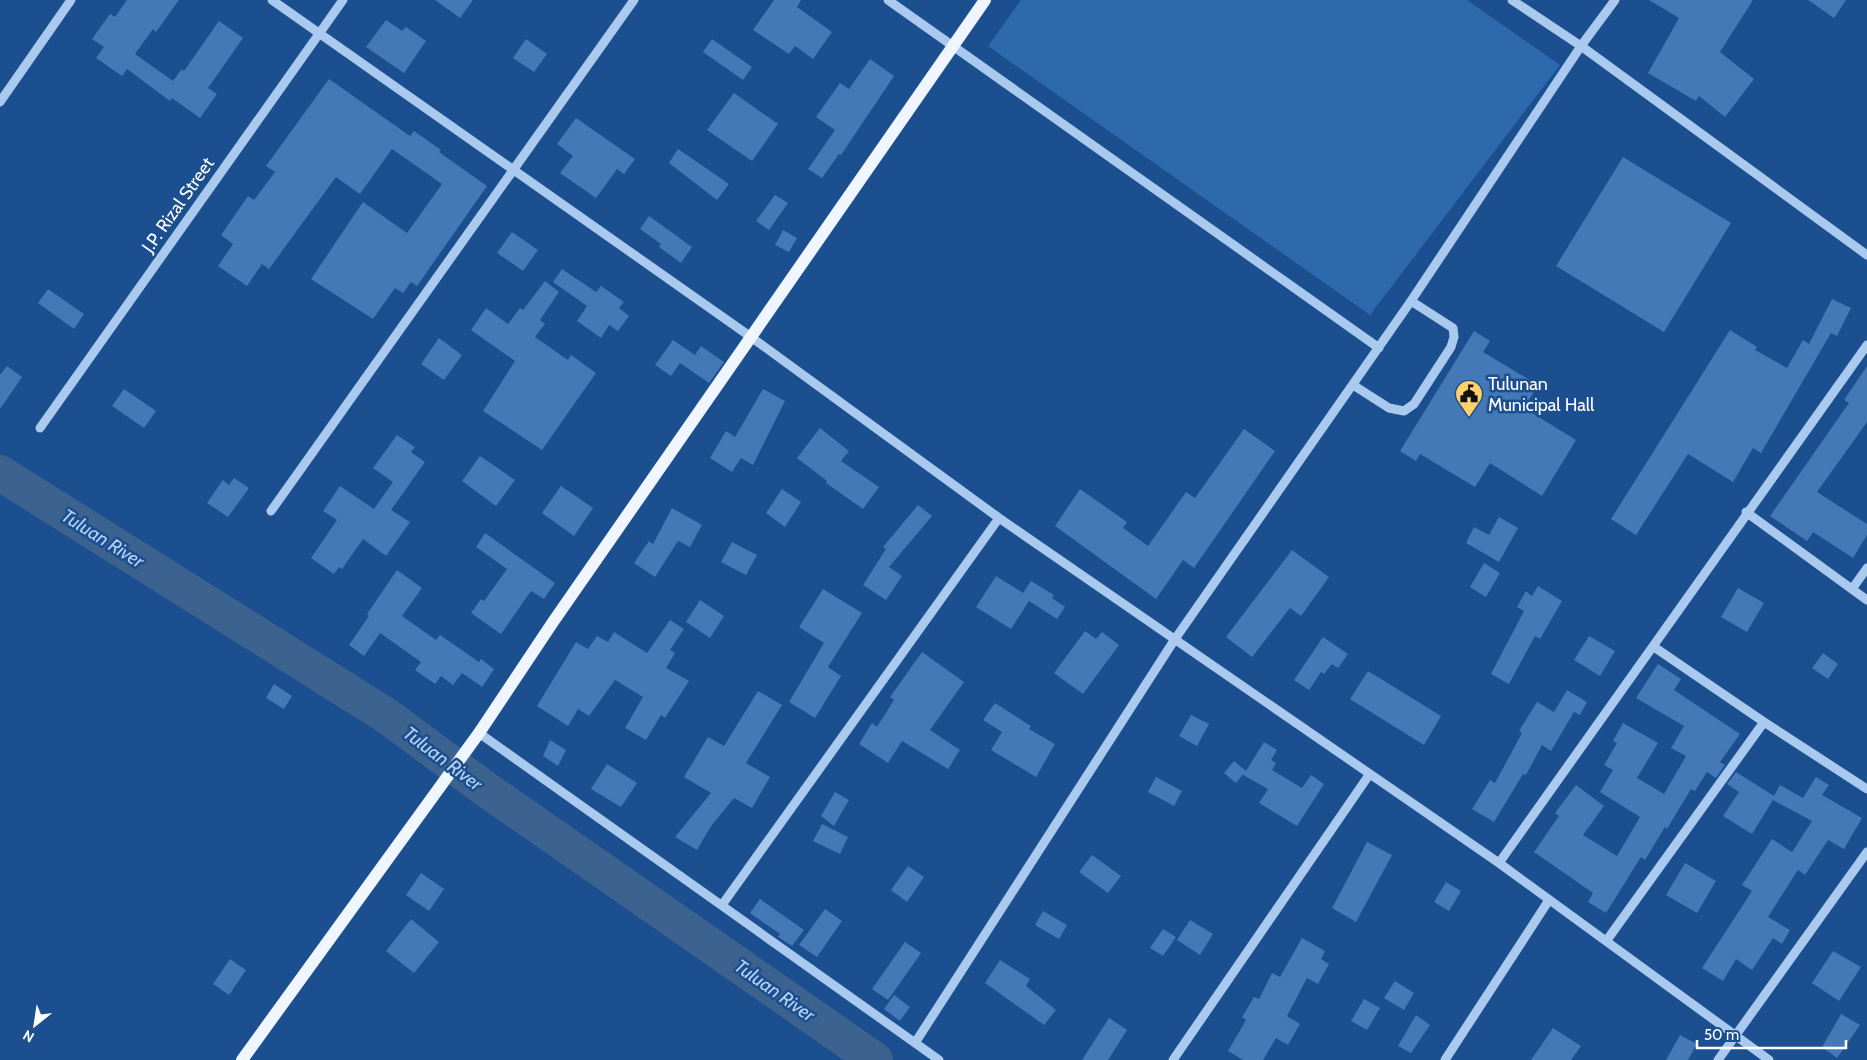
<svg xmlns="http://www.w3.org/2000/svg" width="1867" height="1060" viewBox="0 0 1867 1060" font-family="Cabin,sans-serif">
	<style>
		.green { fill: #2e69ad }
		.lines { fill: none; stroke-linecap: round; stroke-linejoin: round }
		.river { stroke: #3c6290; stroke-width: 36 }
		.building { fill: #4478b7 }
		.minor { stroke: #a9c9ee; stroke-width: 9 }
		.major { stroke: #f0f6ff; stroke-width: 12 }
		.labels { text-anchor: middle; stroke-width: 5; stroke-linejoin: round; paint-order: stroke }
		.street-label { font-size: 18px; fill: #fff; stroke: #1b4f8f }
		.poi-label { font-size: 18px; fill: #fff; stroke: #1b4f8f; text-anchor: start }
		.water-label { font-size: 19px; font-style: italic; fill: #b5d3f5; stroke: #1b4f8f }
	</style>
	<rect width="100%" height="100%" fill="#1b4f8f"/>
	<path class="green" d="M1021,0H1467L1560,65L1370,315L988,46Z"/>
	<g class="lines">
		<path class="river" d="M0,473L387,716L484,788L875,1060"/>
	</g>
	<path class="building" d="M127,0H179L156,32L153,29L135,54L173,81L182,69L184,71L219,21L243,38L208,88L217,94L200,118L172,98L170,101L127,69L122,76L96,58L104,47L92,39L110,14L115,17Z
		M435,0H473L460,18Z
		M774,0H801L797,7L832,32L813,59L795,46L789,54L753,30Z
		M1649,0H1753L1720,52L1754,79L1725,117L1699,96L1696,101L1648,73L1679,18Z
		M1808,0H1846L1834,18Z
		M386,20L402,31L406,27L426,41L404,73L366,47Z
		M526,39L547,54L534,72L513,58Z
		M712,39L752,67L743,80L703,52Z
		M870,59L894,76L841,155L839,154L822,178L808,169L835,130L816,117L840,83L849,89Z
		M329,79L410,136L414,131L441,150L439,152L487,186L417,286L411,282L403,293L395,288L373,319L311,279L363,202L407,233L442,184L392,149L360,194L336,177L269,269L262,264L247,286L218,266L233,244L221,235L248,196L254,200L275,172L266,166Z
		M734,93L778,124L752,161L707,130Z
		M576,118L635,159L624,174L617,169L596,198L560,173L573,156L557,144Z
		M678,149L729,184L717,200L669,163Z
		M1623,157L1731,223L1664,332L1556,266Z
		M775,195L788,203L769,230L756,221Z
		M649,216L692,247L681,263L659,247L661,244L640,229Z
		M783,230L797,238L789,252L775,245Z
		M512,232L538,250L523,271L497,253Z
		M562,269L596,292L601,286L624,302L619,308L629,316L618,331L609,325L601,338L577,321L587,306L553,282Z
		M545,281L559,292L540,320L545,324L535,337L568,360L571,355L596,373L542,450L483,411L515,361L471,330L486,308L508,324L520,308L523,310Z
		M48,289L84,314L74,329L38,303Z
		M1832,299L1851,308L1837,336L1831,333L1761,453L1753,448L1733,482L1688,454L1636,535L1611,519L1730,330L1757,347L1755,350L1787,368L1803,340L1809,344Z
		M1474,331L1490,341L1483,352L1538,385L1524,408L1576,440L1542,496L1490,463L1475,487L1420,454L1416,461L1400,451Z
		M439,338L462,355L444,380L421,364Z
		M673,340L695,355L701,346L724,362L709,383L680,363L671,376L655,365Z
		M7,366L22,377L0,409V375Z
		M1867,366V422L1817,492L1867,524V535L1853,558L1813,532L1807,541L1770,516L1849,403L1844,400Z
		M124,389L156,411L144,428L112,406Z
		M763,389L785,401L753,465L741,458L732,472L710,458L726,431L735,437Z
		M820,428L849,451L841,461L879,487L863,509L826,483L827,481L797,458Z
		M1244,429L1275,451L1194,568L1183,560L1156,599L1055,526L1080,489L1127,522L1123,528L1148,546L1186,492L1195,498Z
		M397,435L415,447L411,452L425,462L391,510L410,522L386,556L363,539L342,569L339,567L334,574L311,558L337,520L323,511L340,486L374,509L393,482L373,468Z
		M480,456L515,480L496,506L462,481Z
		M234,478L249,488L228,517L207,503L223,480L229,485Z
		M561,486L593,508L574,536L542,513Z
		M782,489L801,502L785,527L766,513Z
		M918,505L932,516L889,567L902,576L886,600L863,585L886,549L883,547Z
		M672,508L702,525L690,547L678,541L655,577L634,563L649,541L653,544Z
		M1499,517L1518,528L1499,562L1466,543L1474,527L1489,535Z
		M485,533L555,583L544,599L531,591L501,634L471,613L481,599L484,601L507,569L476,547Z
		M732,542L757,555L746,575L721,562Z
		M1292,550L1329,577L1301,616L1290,608L1252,657L1226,637Z
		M1484,563L1500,573L1486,597L1470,587Z
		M397,570L422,588L402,616L436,640L440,635L479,662L481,659L494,669L482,687L462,673L453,685L441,676L435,684L415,670L421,662L380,633L364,656L349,645L369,616L367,614Z
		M996,576L1023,593L1031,581L1054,595L1052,598L1065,607L1057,619L1029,601L1011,629L976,607Z
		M1538,586L1562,601L1540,639L1535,636L1509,684L1491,674L1524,611L1517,607L1526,591L1532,596Z
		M1738,588L1764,603L1747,632L1721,617Z
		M823,589L862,613L828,667L841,676L815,718L789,702L824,643L799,627Z
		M700,600L724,616L710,638L686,622Z
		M670,620L684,629L670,650L675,653L666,668L689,681L665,718L661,715L646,740L625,728L643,697L615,680L589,716L578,709L568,726L537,706L576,642L588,649L597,636L608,642L614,632L647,653Z
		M1085,631L1096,639L1102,632L1119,645L1083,694L1054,673Z
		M1589,636L1615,651L1600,676L1574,660Z
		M1323,637L1348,654L1338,668L1332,664L1324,674L1321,672L1309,690L1294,680Z
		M922,652L964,682L930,730L960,750L948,769L902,741L888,763L859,744L872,723L877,727L894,700L890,697Z
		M1823,653L1838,664L1828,679L1812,668Z
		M1658,664L1681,679L1674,690L1740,734L1720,762L1725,765L1716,778L1707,772L1695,791L1691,789L1667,829L1665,827L1645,860L1641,857L1606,913L1588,902L1593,893L1534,852L1559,816L1555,813L1576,785L1604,806L1583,835L1617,856L1640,817L1600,792L1613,770L1604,765L1617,743L1613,741L1623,723L1658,743L1637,778L1664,794L1686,756L1671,748L1684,726L1636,698Z
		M1368,671L1441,716L1424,745L1350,699Z
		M274,684L292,696L284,709L266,698Z
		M1567,690L1587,702L1580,715L1574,712L1551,751L1542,745L1526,775L1523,774L1494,822L1472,809L1490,780L1495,783L1522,733L1519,731L1537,702L1554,712Z
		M758,691L782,705L746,763L770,777L752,808L734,798L711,826L697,850L675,837L711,793L684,777L708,737L724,746Z
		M995,703L1031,726L1029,729L1055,744L1036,777L991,750L1002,732L983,720Z
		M1191,715L1209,724L1197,746L1179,736Z
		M550,740L566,750L558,766L543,756Z
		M1264,742L1277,750L1271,760L1276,763L1272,770L1302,788L1311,775L1324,784L1297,826L1259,803L1268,789L1243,775L1244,773L1236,783L1224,773L1234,761L1246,771Z
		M607,764L637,783L621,807L591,789Z
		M1736,772L1774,796L1780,785L1803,798L1816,777L1829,785L1822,795L1862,818L1844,849L1828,840L1805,875L1798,870L1768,917L1790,930L1782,944L1773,938L1752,970L1736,959L1723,981L1702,968L1752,891L1742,885L1772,839L1792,852L1812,821L1773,800L1752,834L1723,816L1739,792L1727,784Z
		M1156,777L1182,791L1174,806L1148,792Z
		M835,792L849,800L834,826L821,816Z
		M822,824L848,837L840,854L813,841Z
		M1367,842L1392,855L1356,922L1332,908Z
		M1092,855L1121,876L1108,893L1079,872Z
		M1685,863L1716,881L1697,913L1666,895Z
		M908,866L924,877L907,902L891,890Z
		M421,873L444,889L429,911L406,895Z
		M1446,882L1461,891L1449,911L1434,902Z
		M760,899L804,930L792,946L778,937L780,934L750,913Z
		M825,909L842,921L817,957L799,945Z
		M1043,911L1067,925L1059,939L1035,925Z
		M411,919L439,942L414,973L386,951Z
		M1190,920L1213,934L1200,955L1177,940Z
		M1163,929L1176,937L1163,956L1150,948Z
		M1302,938L1325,951L1321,959L1329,964L1318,984L1307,978L1287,1016L1300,1024L1288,1045L1276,1038L1263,1060H1243L1228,1051L1246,1020L1242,1017L1254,997L1259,999L1272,973L1280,977Z
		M905,942L921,953L888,1000L872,989Z
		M1833,951L1861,967L1839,1001L1812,983Z
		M230,959L246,970L229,995L213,984Z
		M1000,960L1030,979L1026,986L1056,1010L1044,1025L985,983Z
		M1395,981L1414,993L1404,1010L1384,998Z
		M894,995L910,1007L900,1021L884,1009Z
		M1364,999L1380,1008L1367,1030L1351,1021Z
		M1841,1014L1860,1025L1837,1058L1822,1047Z
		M1416,1015L1430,1025L1411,1053L1398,1046Z
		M1109,1018L1127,1030L1108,1060H1082Z
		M1553,1028L1581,1046L1571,1060H1531Z
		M1680,1035L1697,1044L1688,1060H1666Z"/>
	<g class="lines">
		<path class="minor" d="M272,0L751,337L999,518L1499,863L1769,1060
			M888,0L1379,348
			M1512,0L1581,46L1867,255
			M0,102L71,0
			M1353,385L1389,408L1404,411L1414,404L1451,347L1454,337L1453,328L1411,301
			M40,428L343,0
			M271,511L634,0
			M1746,512L1867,600
			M1852,589L1867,568
			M1654,647L1764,722L1867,789
			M479,733L939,1060
			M1499,863L1867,345
			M722,905L999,518
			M1607,940L1764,722
			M915,1043L1175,639L1411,301L1581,46L1615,0
			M1173,1060L1369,775
			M1445,1060L1549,900
			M1718,1060L1867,852"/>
		<path class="major" d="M242,1060L479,733L553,622L985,0"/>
	</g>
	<defs>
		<symbol id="civic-pin" viewBox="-11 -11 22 30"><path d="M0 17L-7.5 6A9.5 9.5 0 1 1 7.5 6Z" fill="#ffd166" stroke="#1b4f8f"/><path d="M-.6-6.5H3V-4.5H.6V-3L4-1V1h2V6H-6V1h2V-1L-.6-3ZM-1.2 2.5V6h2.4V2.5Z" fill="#111"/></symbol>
	</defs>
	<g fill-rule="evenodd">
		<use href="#civic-pin" x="1453" y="378" width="32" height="43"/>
	</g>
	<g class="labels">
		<g class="street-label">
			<text transform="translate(178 205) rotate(-55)" y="6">J.P. Rizal Street</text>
		</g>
		<g class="poi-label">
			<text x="1488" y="390">Tulunan<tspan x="1488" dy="21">Municipal Hall</tspan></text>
		</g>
		<g class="water-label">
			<text transform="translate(103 538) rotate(32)" y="7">Tuluan River</text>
			<text transform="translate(443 758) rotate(37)" y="7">Tuluan River</text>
			<text transform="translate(775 990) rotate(35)" y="7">Tuluan River</text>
		</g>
	</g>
	<g transform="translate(35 1025) rotate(210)" stroke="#1b4f8f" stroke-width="4" paint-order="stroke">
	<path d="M0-4L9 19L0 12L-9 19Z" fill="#ffffff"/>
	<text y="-8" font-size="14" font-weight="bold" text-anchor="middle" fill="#ffffff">N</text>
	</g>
	<path d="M1697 1040v8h149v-8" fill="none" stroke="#ffffff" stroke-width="2.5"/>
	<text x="1704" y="1040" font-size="15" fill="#ffffff" stroke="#1b4f8f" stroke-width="4" paint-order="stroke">50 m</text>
</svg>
